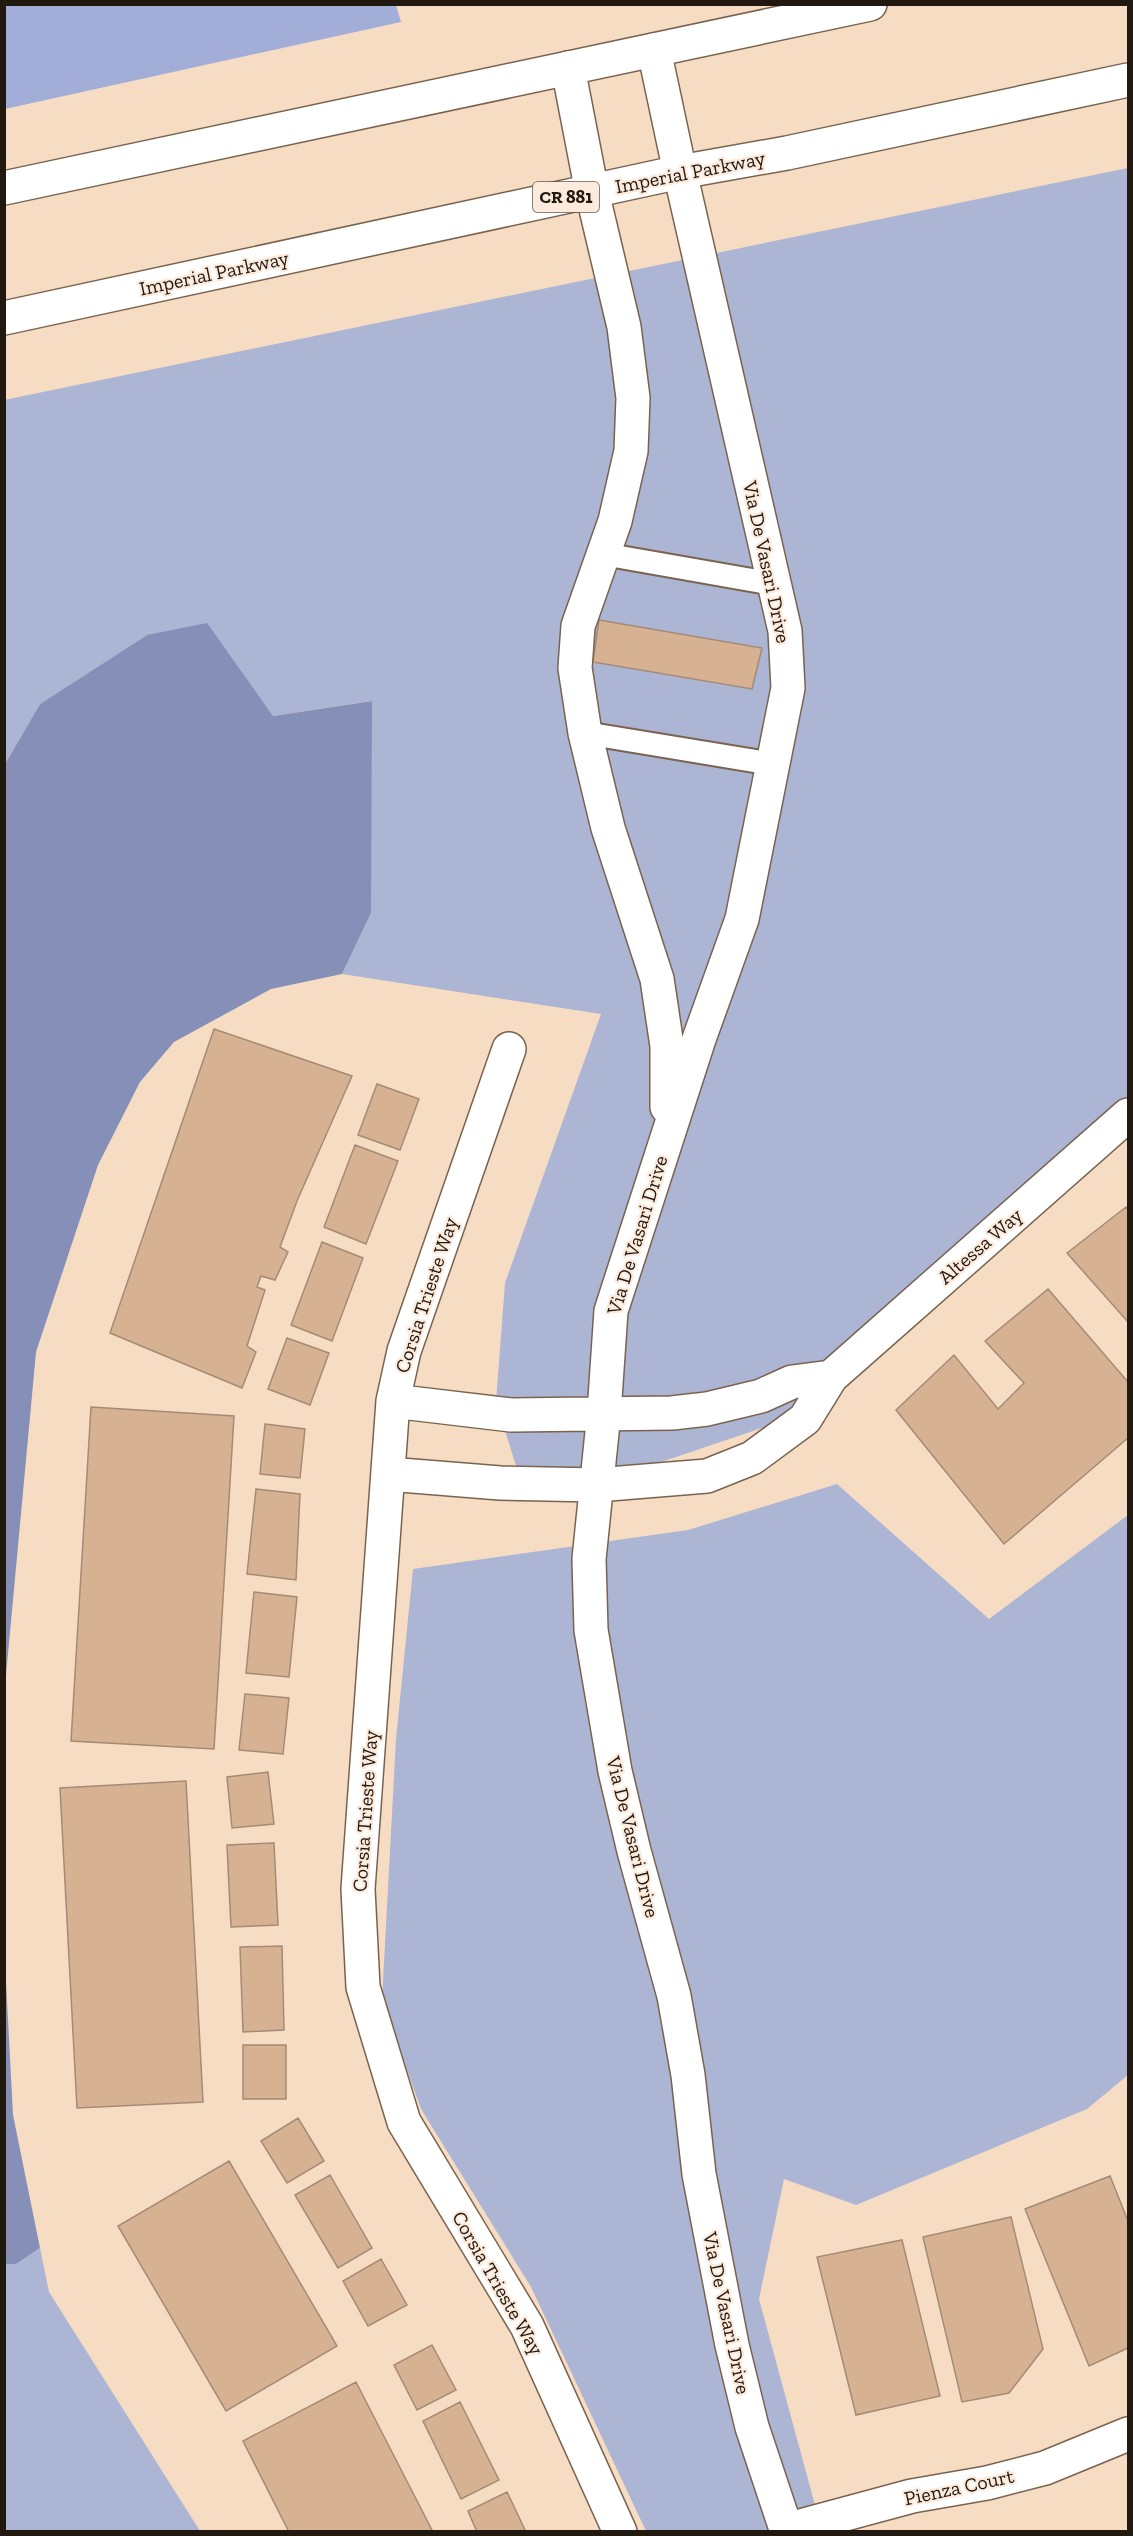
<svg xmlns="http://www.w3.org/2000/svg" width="1133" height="2536" viewBox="0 0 1133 2536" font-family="'Zilla Slab',serif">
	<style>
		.green { fill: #acb5d4 }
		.forest { fill: #a3aed8 }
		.water { fill: #858fb7 }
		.building { fill: #d7b292; stroke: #a38b75; stroke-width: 1.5 }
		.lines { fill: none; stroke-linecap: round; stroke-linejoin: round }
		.lane-casing { stroke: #7a634e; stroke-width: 26 }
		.street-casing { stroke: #7a634e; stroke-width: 36 }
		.primary-casing { stroke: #7a634e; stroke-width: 36 }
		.lane { stroke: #fff; stroke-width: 22 }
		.street { stroke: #fff; stroke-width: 33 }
		.primary { stroke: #fff; stroke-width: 33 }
		.labels { text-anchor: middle; stroke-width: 4.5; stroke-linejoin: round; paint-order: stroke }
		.shield { fill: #fcebdd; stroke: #63574d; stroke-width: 1.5 }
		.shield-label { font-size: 18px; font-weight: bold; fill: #21180f }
		.street-label { font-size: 20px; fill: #21180f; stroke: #fcebdd }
	</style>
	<rect width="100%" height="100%" fill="#f7dcc4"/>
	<path class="green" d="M1128,168V1112L791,1418L611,1479L518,1472L496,1402L505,1283L601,1014L342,974L371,913V701L273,716L242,674L147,635L40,704L5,764L4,400Z
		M837,1484L989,1619L1128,1515V2075L1087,2109L856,2205L784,2179L759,2299L822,2531H646L531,2287L421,2109L382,2000L396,1739L413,1569L688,1530Z
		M40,2248L49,2292L200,2531L5,2532V2264H16Z"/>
	<path class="forest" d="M396,5L401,22L5,109V5Z"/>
	<path class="water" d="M207,623L273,716L372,701L371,913L342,974L271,989L174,1042L140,1082L98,1165L36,1352L5,1686V764L40,704L147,635Z
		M4,1943L13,2115L40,2248L16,2264H4Z"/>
	<path class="building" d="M599,620L762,648L752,689L593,662Z
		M214,1029L352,1076L297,1201L280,1247L288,1252L275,1280L261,1276L257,1287L265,1290L247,1346L256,1352L242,1388L110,1333Z
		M377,1084L419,1099L400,1150L358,1135Z
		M355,1145L398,1161L366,1244L324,1227Z
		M1126,1207L1128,1210V1322L1067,1253Z
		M322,1242L363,1258L332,1341L291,1325Z
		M1048,1289L1128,1382V1438L1004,1544L896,1410L954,1355L998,1409L1024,1383L985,1341Z
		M287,1338L329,1353L310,1405L268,1389Z
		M91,1407L234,1416L214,1749L71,1741Z
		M265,1424L305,1429L300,1478L260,1474Z
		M256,1489L300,1494L296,1580L247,1574Z
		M254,1592L297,1597L289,1677L246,1673Z
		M245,1694L289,1698L283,1754L239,1750Z
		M268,1772L274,1824L232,1828L227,1777Z
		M186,1781L203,2102L77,2108L60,1788Z
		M274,1843L278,1925L231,1927L227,1845Z
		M282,1946L284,2030L243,2032L240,1947Z
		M243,2045H286V2099H243Z
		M298,2118L324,2161L287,2183L261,2141Z
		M229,2161L337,2346L226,2411L118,2226Z
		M330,2175L372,2248L338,2268L295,2195Z
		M1110,2176L1128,2221V2348L1089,2366L1025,2209Z
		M1011,2217L1043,2349L1009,2393L962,2402L923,2237Z
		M902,2240L940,2396L856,2415L817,2257Z
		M381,2259L407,2305L368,2326L343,2281Z
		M432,2345L456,2390L417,2410L394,2365Z
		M356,2382L433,2532H289L243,2441Z
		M460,2402L499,2480L461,2499L423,2421Z
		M507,2492L526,2532H477L468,2511Z"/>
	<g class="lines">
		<defs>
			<path id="lane" d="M603,554L774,584
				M585,733L773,764"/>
			<path id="street" d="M654,50L680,172L785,631L788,688L742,919L699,1039L611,1311L604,1413L589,1559L591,1630L615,1771L634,1851L674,1996L688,2075L699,2174L732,2345L752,2427L787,2532
				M568,68L592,192L624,327L633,398L631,451L615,521L578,626L575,668L585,733L608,828L657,979L667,1046V1107
				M509,1049L404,1351L393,1401L358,1889L363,1987L404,2122L527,2326L620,2532
				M393,1401L511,1415L672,1413L707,1409L761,1396L792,1382L831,1377
				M388,1474L500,1483L597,1485L707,1476L752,1458L805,1419L831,1377L1128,1115
				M786,2530L912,2496L987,2483L1045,2468L1128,2434"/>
			<path id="primary" d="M4,188L870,4
				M4,318L680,172L787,153L1128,80"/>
		</defs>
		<use href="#lane" class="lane-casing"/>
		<use href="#street" class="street-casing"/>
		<use href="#primary" class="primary-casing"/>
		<use href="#lane" class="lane"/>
		<use href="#street" class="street"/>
		<use href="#primary" class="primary"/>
	</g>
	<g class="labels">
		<rect class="shield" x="533" y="182" width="66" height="30" rx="4.5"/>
		<g class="shield-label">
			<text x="566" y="203">CR 881</text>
		</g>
		<g class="street-label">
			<text transform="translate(690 172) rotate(-11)" y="7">Imperial Parkway</text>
			<text transform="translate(214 273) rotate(-12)" y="7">Imperial Parkway</text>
			<text transform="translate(767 562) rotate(78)" y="7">Via De Vasari Drive</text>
			<text transform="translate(637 1235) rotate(-73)" y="7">Via De Vasari Drive</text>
			<text transform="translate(980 1246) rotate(-41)" y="7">Altessa Way</text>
			<text transform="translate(426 1295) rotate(-72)" y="7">Corsia Trieste Way</text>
			<text transform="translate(365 1811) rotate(-86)" y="7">Corsia Trieste Way</text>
			<text transform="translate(633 1837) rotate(76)" y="7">Via De Vasari Drive</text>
			<text transform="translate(498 2283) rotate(60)" y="7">Corsia Trieste Way</text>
			<text transform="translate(727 2313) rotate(78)" y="7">Via De Vasari Drive</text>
			<text transform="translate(959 2487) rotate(-12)" y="7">Pienza Court</text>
		</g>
	</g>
	<rect width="1133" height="2536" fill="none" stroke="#21180f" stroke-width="12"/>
</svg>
